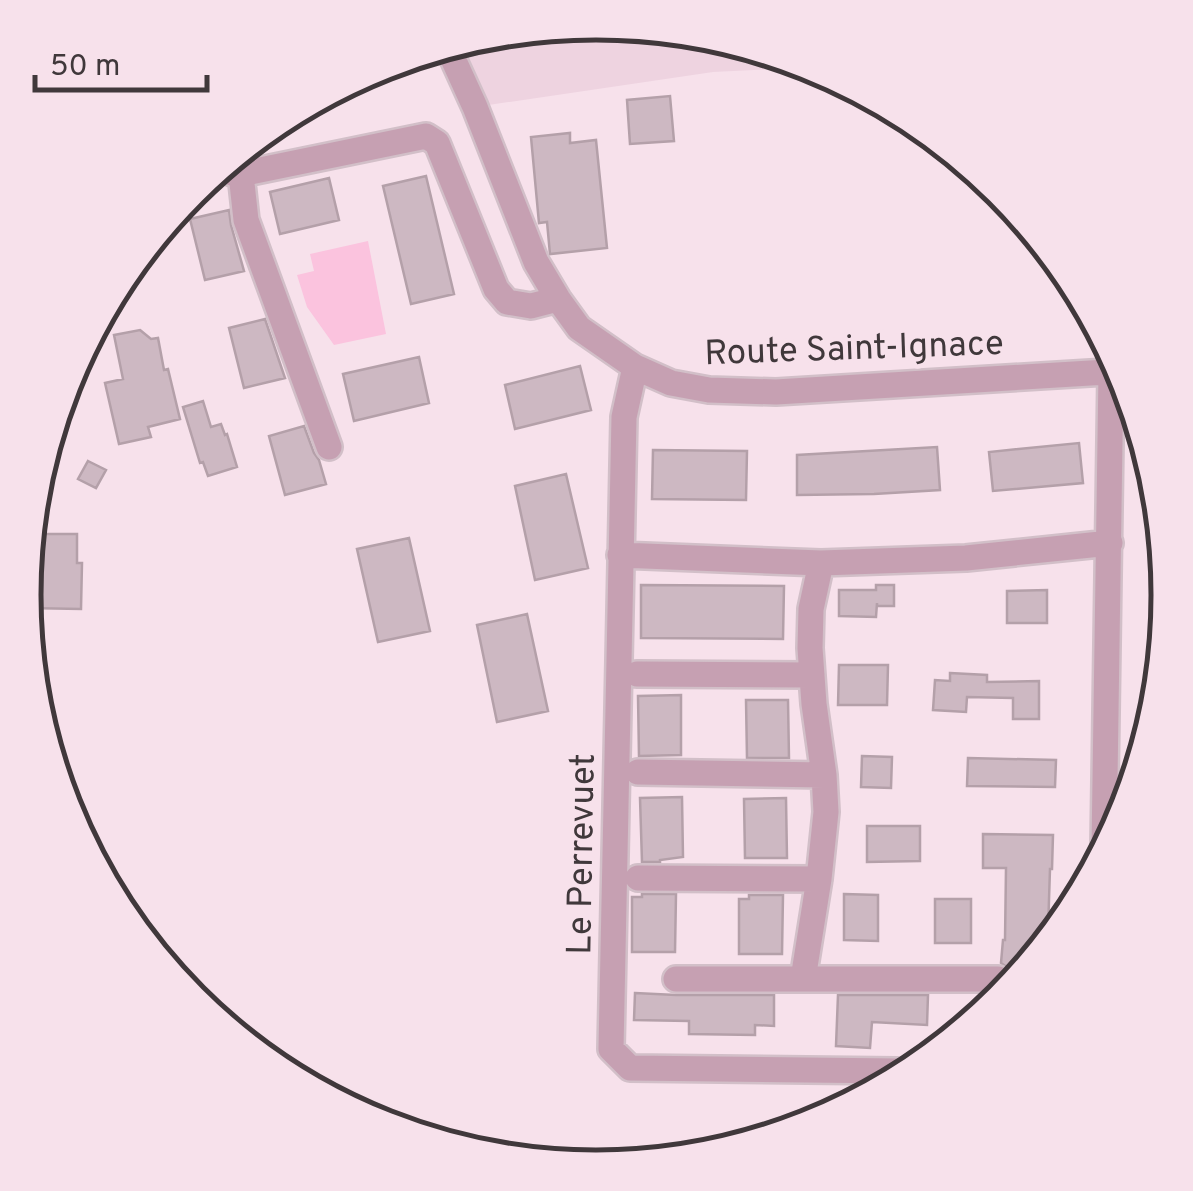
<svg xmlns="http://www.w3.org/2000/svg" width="1193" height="1191" viewBox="0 0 1193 1191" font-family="Overpass,sans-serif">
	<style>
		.built { fill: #eed3e0 }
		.green { fill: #fbc3de }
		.building { fill: #cdb8c2; stroke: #b4a0a9; stroke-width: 2.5 }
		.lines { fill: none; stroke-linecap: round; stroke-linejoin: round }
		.minor-casing { stroke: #d2bfc8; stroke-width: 30 }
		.minor { stroke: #c6a0b2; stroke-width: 25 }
		.labels { text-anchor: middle; stroke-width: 9; stroke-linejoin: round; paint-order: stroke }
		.street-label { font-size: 35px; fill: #40383b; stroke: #f7e1eb }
		.rim { fill: none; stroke: #40383b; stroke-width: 5 }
	</style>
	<rect width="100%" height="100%" fill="#f7e1eb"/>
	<path class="built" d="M597,23L817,67L713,72L475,107L450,52Z"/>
	<path class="green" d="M368,241L386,334L334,345L307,307L297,275L314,271L310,254Z"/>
	<path class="building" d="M670,96L674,141L630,144L627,100Z
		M570,133V143L596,140L607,248L550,254L547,222L539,223L531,137Z
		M426,176L454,294L411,304L383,186Z
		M329,178L339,220L280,234L270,192Z
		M229,210L231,225L244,271L205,280L190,219Z
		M265,319L285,378L244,388L229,328Z
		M140,330L151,339L158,338L164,370L168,369L180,419L148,427L151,437L119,444L105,383L123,379L114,335Z
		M419,357L429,403L354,421L343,374Z
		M580,366L591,410L515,429L505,385Z
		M203,401L211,427L221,424L225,435L227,434L237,467L208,476L203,462L200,463L183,407Z
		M304,426L314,453L319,460L326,484L285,495L269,436Z
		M1079,443L1083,483L993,491L989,452Z
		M937,447L940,490L874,494L797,495V455Z
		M653,450L747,451L746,500L652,499Z
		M88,461L106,470L96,488L78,479Z
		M566,474L588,568L535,580L515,486Z
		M36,534H77V563H82L81,609L26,608L24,595Z
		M409,538L430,631L378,642L357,549Z
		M641,585L784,586L783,639L641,638Z
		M876,585H894V606H877V603L876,617L839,616V590H876Z
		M1047,590V623H1007V591Z
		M527,614L548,711L497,722L477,625Z
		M839,665H888L887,705H838Z
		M950,673L987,675V682L1039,681V719H1013V698L967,697L966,712L933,710L935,680L950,681Z
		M681,695V755L639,756L638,696Z
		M746,700H788L789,758H747Z
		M862,756L892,757L891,788L861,787Z
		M968,758L1056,760L1055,787L967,786Z
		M682,797L683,857L660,860V862H642L640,798Z
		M786,798L787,858H745L744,799Z
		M867,826H920V861L867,862Z
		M983,834L1053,835L1052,869H1050L1048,931L1013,983L1011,970L1001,963L1003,940H1005L1006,868H983Z
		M642,894H676L675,952H632V897H642Z
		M844,894L878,895V941L844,940Z
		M749,895H783L782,954H739V899H749Z
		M935,899H971V943H935Z
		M635,993L676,995H774V1026L755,1025V1035L689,1034V1021L634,1020Z
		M838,995H928L927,1025L872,1022L870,1048L836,1046Z"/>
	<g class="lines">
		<defs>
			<path id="minor" d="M450,52L475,107L536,262L558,299L579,328L635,367L671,383L709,390L776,392L1123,371
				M224,168L232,173L241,174L426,136L437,143L496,289L507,302L531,306L558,299
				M241,174L246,220L329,447
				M635,367L624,417L611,1049L630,1068L897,1071
				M620,555L821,563L966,558L1110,543
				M637,674L812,675
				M638,772L824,775
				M1104,848L1111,372
				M638,878L819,879
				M676,979H803L819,879L826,812L824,775L814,704L810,648L811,609L821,563
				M803,979H998"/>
		</defs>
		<use href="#minor" class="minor-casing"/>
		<use href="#minor" class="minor"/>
	</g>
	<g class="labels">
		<g class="street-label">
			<text transform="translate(854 347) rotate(-2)" y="12">Route Saint-Ignace</text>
			<text transform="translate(580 854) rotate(-89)" y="12">Le Perrevuet</text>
		</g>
	</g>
	<path d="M0 0H1193V1191H0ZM41 595a555 555 0 1 1 1110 0a555 555 0 1 1-1110 0Z" fill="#f7e1eb" fill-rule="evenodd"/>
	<path class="rim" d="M41 595a555 555 0 1 1 1110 0a555 555 0 1 1-1110 0Z"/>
	<path d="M35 75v15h172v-15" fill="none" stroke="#40383b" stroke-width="5"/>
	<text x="50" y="75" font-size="30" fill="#40383b" stroke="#f7e1eb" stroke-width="8" paint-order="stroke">50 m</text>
</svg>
